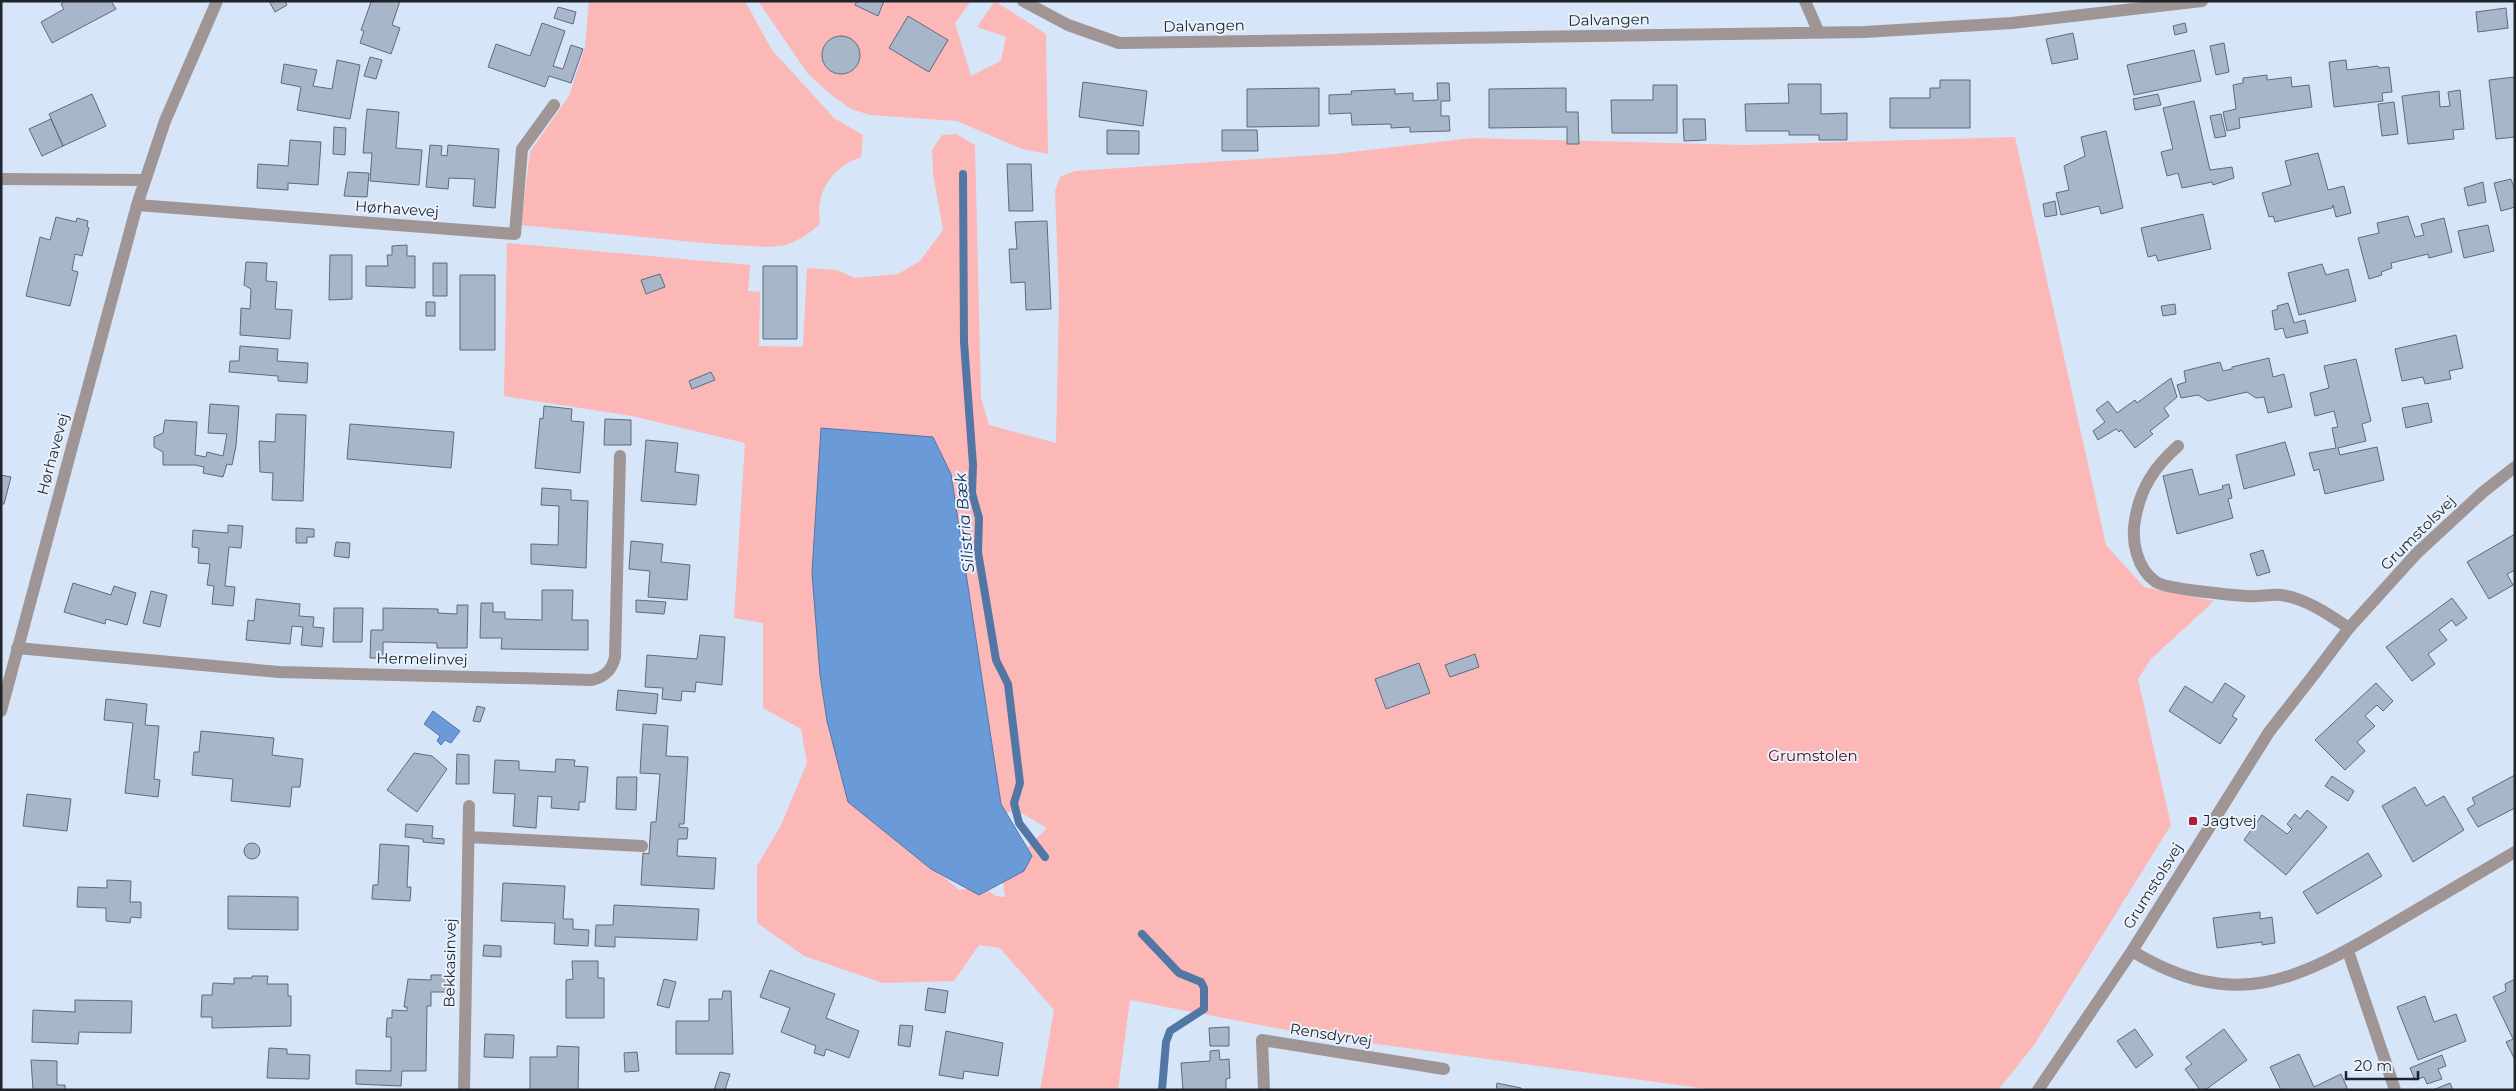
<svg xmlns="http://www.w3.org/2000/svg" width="2516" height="1091" viewBox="0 0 2516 1091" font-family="Montserrat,sans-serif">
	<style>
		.green { fill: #fbb8b7; fill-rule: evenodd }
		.water { fill: #6a9ad8; stroke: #5377a4 }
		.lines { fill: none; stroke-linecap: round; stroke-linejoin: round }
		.stream { stroke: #5377a4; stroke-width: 8 }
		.building { fill: #a8b6c9; stroke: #5e6b7c }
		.minor { stroke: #a09595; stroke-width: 12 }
		.tertiary { stroke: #a09595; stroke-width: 12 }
		.poi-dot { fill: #b01c33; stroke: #e9f2fd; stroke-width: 2 }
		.labels { text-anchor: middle; stroke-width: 4; stroke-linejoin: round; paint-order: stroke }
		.street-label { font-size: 15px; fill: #1e242a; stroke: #e9f2fd }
		.park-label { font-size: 15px; fill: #570814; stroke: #e9f2fd }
		.poi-label { font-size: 15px; fill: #1e242a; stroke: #e9f2fd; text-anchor: start }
		.water-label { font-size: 16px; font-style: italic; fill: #0e2f57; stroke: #e9f2fd }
	</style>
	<rect width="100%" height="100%" fill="#d7e5f8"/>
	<path class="green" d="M589,1H745L772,50L834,118L863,135L861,157C831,168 815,192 820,224L805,236L787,245L769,247L714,244L521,225L530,152L569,96L585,47Z
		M758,1H971L955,23L971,76L1001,61L1006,37L977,27L995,1L1046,34L1048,154L1022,149L957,121L870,115L851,109L830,94L808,74Z
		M956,134L975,145L981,398L989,425L1056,443L1059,301L1055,191L1060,177L1075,171L1334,154L1472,138L1745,145L2015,137L2106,545L2144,587L2214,601L2151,659L2138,679L2171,825L2034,1045L1998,1090H1715L1318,1036L1130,1000L1118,1090H1040L1054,1010L1000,948L979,945L954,981L883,983L804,956L757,923V866L781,825L807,763L801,729L763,708V623L734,618L745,443L632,416L504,396L507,243L750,265L748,291L760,292L759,346L803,347L807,268L837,270L855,278L898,274L920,261L943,230L933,174L932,150L942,135ZM1018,811L1047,828L1019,856L1003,882L1005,897L996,896L983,886L959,890L929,864L924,826Z"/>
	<path class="water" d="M821,428L933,437L951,474L1001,804L1032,856L1024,871L979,895L931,869L848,802L827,721L820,675L812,573Z
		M433,711L460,731L451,743L445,740L441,745L437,741L440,736L424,724Z"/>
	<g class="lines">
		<path class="stream" d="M963,174L964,342L973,465L972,493L979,518L978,552L996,660L1008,684L1020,783L1014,803L1019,823L1045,857
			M1142,934L1179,973L1201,982L1204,988V1009L1170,1031L1166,1042L1162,1090"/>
	</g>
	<path class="building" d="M66,1H111L116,9L52,43L41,22L64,9L61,4Z
		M269,1H285L287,5L275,12Z
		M369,1H400L392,25L400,28L391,54L360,43L364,31L361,30L371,2Z
		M857,1H884L878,16L855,5Z
		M558,7L576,12L573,24L554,18Z
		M2506,8L2508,28L2478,32L2476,12Z
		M908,16L948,40L929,72L889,48Z
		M542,23L565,31L553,66L563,69L571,45L583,49L571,83L549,76L545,87L488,67L496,44L530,56Z
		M2185,23L2187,32L2175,35L2173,26Z
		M2073,33L2078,59L2052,64L2046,39Z
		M822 55a19 19 0 1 1 38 0a19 19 0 1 1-38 0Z
		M2224,43L2229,72L2216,75L2210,46Z
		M2194,50L2201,81L2134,95L2127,65Z
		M370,57L382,60L376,79L364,76Z
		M337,60L360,65L350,119L297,110L301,87L281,83L284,64L317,70L313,86L332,89Z
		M2346,60L2347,70L2378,66L2379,68L2389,67L2392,92L2382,93L2383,101L2334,107L2329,62Z
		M2267,75V80L2291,77L2292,87L2309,85L2312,107L2239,118L2240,128L2227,131L2223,112L2236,109L2233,85L2243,83V78Z
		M2515,77V137L2496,139L2489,80Z
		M1940,80H1970V128H1890V98H1930V88H1940Z
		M1083,82L1147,91L1143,126L1079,117Z
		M1437,83H1449L1450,101H1441V116H1449L1450,131L1410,132V127L1391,128V124L1352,125L1351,113L1329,114V95L1352,94L1351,91L1395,89V94L1413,93V101L1438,100Z
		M1788,84H1821V114L1847,113V140H1819V135H1789V131H1746L1745,104L1789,103Z
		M1653,85H1677V133H1612L1611,100H1653Z
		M1319,88V126L1247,127V89Z
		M1566,88V112H1578L1579,144H1567V127L1489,128V89Z
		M2460,90L2464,129L2453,130L2454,139L2408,144L2402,96L2439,91L2440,107L2450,106L2448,92Z
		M92,94L106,126L63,146L49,114Z
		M2158,94L2161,105L2135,110L2133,99Z
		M2194,101L2210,170L2232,167L2234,178L2213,185L2212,182L2182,188L2178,173L2167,176L2161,152L2173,149L2163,108Z
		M2394,102L2398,134L2382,136L2378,104Z
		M367,109L399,112L396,148L422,150L419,185L370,181L372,153H363Z
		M2221,114L2226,136L2215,138L2210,116Z
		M51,119L63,146L42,156L29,129Z
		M1683,119H1705L1706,140L1684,141Z
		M334,127L346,128L345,155L333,154Z
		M1107,130L1139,131V154H1107Z
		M1222,130H1257L1258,151H1222Z
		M2106,131L2123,208L2101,214L2099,206L2061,215L2056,193L2069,190L2064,166L2085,156L2081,137Z
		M290,140L321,142L318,185L288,183V190L257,188L258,164L288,166Z
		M430,145L442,146L441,155L447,156L448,145L499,149L495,208L473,206L475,179L449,178L448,189L426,187Z
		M2318,153L2328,190L2344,186L2351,213L2336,217L2333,205L2332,208L2275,222L2273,216L2269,217L2262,193L2291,185L2285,161Z
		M1007,164H1031L1033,211H1009Z
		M348,172L369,173L367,197L344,196Z
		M2511,179L2515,191V207L2501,211L2494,183Z
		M2483,182L2486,202L2468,206L2464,188Z
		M2055,201L2057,215L2045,217L2043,204Z
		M2203,214L2211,249L2158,261L2156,255L2148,257L2141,228Z
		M2408,216L2415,237L2424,235L2421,224L2444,218L2452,252L2429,258L2428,254L2391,263L2392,268L2381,272L2382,275L2369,279L2358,238L2379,233L2377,223Z
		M56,217L76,222L77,218L88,221L87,227L89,228L82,256L75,254L72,270L78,272L70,306L26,296L40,237L50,240Z
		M1047,221L1051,309L1026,310L1025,282L1011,283L1009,249H1017L1015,222Z
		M2488,225L2494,251L2464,258L2458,231Z
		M407,245V256H415V288L366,286V266H388L387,255H392V246Z
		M330,255H352V299L329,300Z
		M246,262L267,263L266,281L277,282L275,309L292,310L290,339L240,335L241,308L250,309L251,289L244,285Z
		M433,263H447V296H433Z
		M2322,264L2326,275L2348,269L2356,301L2299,315L2288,273Z
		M763,266H797V339H763Z
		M660,274L665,287L646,294L641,280Z
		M460,275H495V350H460Z
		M426,302H435V316H426Z
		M2288,303L2294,323L2305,320L2308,333L2286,338L2283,328L2275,330L2272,311L2278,309L2277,306Z
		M2175,304L2176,314L2163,316L2161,306Z
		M2456,335L2463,368L2449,371L2451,379L2425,384L2423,377L2402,381L2395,349Z
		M240,346L278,349L277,361L308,363L307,383L278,381V376L229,372L230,361H239Z
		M2269,358L2273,377L2284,374L2292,407L2268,413L2264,397L2256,398L2247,392L2208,401L2198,395L2181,398L2177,385L2186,382L2184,371L2220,362L2223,371L2232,369V367Z
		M2356,359L2371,421L2362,424L2366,441L2338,448L2340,455L2377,447L2384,480L2325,494L2319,469L2314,471L2309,453L2336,448L2332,428L2338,427L2334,411L2315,416L2310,393L2329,388L2324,366Z
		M711,372L715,380L692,389L689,381Z
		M2171,378L2177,397L2164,408L2169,416L2150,431L2153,434L2135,448L2121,430L2119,432L2116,429L2098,440L2093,431L2105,422L2096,410L2108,401L2117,413L2135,400L2137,403Z
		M2428,403L2432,422L2406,428L2402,408Z
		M210,404L239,406L236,446L232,465L227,464L223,477L203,473L204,467L195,465H163V452L154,447V437L163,433L165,420L197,422L195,455L206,457L207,452L223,456L227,434L208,433Z
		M544,406L572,409L571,421L584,422L580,473L535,468L540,418L543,419Z
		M276,414L306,415L303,501L272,500L273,473L260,472L259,441L275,442Z
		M605,419L631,420V445H604Z
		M350,424L454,432L451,468L347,459Z
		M646,440L678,443L675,472L699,475L696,505L641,501Z
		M2285,442L2295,475L2244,489L2236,455Z
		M2192,469L2199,495L2223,489L2222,486L2229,484L2232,498L2228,499L2233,518L2177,534L2163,476Z
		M1,475L11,477L4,504H1Z
		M542,488L571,490V500L588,501L586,568L531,564V544L558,545L559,506L541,505Z
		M228,525L243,526L241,548L229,547L225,586L235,587L233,606L212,604L214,586L207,585L210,564L198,563L199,548L192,547L193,530L228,533Z
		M296,528L314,529V537H307V543H296Z
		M2515,534V570L2507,574L2513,585L2489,599L2467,562Z
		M631,541L663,544L661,562L690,565L687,600L648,597L650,571L629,569Z
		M336,542L350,543L349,558L334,556Z
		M2263,550L2270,572L2257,576L2250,554Z
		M73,583L111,595L114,586L136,593L127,625L106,619L105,624L64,612Z
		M542,590H573L572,620H588V650L501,649L502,638H480L481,603H493V612H505V619L542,620Z
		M151,591L167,595L160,627L143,623Z
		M2452,598L2467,618L2456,626L2452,620L2439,630L2447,640L2428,654L2435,664L2412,681L2386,647Z
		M256,599L300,604L299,616L314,617L313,627L324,628L322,647L301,645L303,627L292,626L290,644L246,640L248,620L254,621Z
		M636,600L666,602L664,614L636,612Z
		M457,605H468L467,648H437V643L383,642V658H370L371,630H383V608L438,609V613L457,614Z
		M334,608H363L362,642H333Z
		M700,635L725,637L722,685L696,682L695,692L682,691L681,701L662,699L663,688L645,687L647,655L697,659Z
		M1475,654L1479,667L1450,677L1445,665Z
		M1419,663L1430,693L1386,709L1375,679Z
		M2225,683L2245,696L2232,716L2237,719L2220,744L2169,711L2185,686L2212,703Z
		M2376,683L2393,701L2383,711L2377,705L2365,716L2375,726L2357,742L2365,751L2345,770L2315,740Z
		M618,690L658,694L656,714L616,710Z
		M106,699L147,704L145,725L159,726L154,779L160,780L158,797L125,793L133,723L104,720Z
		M477,706L485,708L480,722L473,721Z
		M643,724L668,726L666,756L688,757L684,824H679V827L688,828L687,839H678L677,856L716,858L714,889L641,885L643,853L649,854L651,822H656L660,774L640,773Z
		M201,731L274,738L272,755L303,759L300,787H292L290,807L231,801L233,779L192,775L194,752H199Z
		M414,753L432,756L447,769L417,812L387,790Z
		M457,754L469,755V784H456Z
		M556,759L575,760L574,766L588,767L585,802H579V810L551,808L552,797L538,796L536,828L513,826L515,794L493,793L495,760L519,761V770L555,772Z
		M2515,775V808L2478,827L2467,809L2475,804L2472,798Z
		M2332,776L2354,791L2348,801L2325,786Z
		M617,777H637L636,810L616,809Z
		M2415,787L2426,806L2444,796L2464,830L2413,862L2382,806Z
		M27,794L71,799L67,831L23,826Z
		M2307,810L2327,827L2286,875L2244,840L2262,815L2287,834L2292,829L2287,824L2295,814L2300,819Z
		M406,824L433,826L432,838L444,839V844L423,842V839L405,837Z
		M244 851a8 8 0 1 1 16 0a8 8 0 1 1-16 0Z
		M380,844L409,846L407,887H411L410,901L372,899L373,885H378Z
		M2368,853L2382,876L2317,914L2303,892Z
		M107,880L131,881L130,902H141V918L131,917L130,923L106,921V908L77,907L78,887L107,888Z
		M503,883L565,886L563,919H573V929L589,930L588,946L554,944L555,923L501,921Z
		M228,896L298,897V930L228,929Z
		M614,905L699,909L697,940L615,937V947L595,946L596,925H613Z
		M2260,912V919L2272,917L2275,943L2262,945V942L2217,948L2213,918Z
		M484,945L501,946V957L483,956Z
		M572,961H598V978H604V1018H566V980L573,979Z
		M770,970L835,994L826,1018L859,1031L849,1058L826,1049L824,1056L814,1053L816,1046L781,1032L790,1008L760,997Z
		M431,975H450V992H431V1006H427L426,1071H402L401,1086L356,1084V1070L391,1071V1037H386L387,1018H392V1010L407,1011V1007H404L408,979L431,980Z
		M252,976H268L267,984H288V996H291V1026L212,1028V1017H201L202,995H212L213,983L234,984V978H252Z
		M664,979L676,982L669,1008L657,1005Z
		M2515,979V1060L2506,1042L2513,1039L2493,997L2506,991L2505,984Z
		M928,988L948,991L945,1013L925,1010Z
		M723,991H731L733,1054H676V1021H709V999H722Z
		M2425,996L2434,1022L2456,1014L2466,1041L2418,1060L2397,1007Z
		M75,1000L132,1001L131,1033L79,1032L78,1044L32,1042L33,1010L75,1012Z
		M900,1025L913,1026L910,1047L898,1045Z
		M1229,1027V1046H1210L1209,1028Z
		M2135,1029L2153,1055L2136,1068L2117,1041Z
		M2224,1029L2247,1060L2205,1090H2200L2185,1069L2192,1064L2186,1057Z
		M946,1031L1003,1043L998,1076L964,1071L963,1079L939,1075Z
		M485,1034L514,1035L513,1058L484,1057Z
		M557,1046L579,1047L578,1090H530V1057H557Z
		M269,1048L287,1049V1054L310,1055L309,1079L267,1078Z
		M1219,1050L1220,1060L1229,1059L1230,1078L1226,1079V1090H1183L1181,1063L1210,1061V1051Z
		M637,1052L639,1071L625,1072L624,1053Z
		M2299,1054L2314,1087L2341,1074L2348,1090H2281L2270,1067Z
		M2442,1055L2446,1066L2438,1069L2442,1079L2427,1084L2424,1077L2415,1080L2410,1068Z
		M31,1060L57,1061V1085H65V1090H33Z
		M720,1072L730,1074L725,1090H714Z
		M1497,1083L1521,1088V1090H1496Z
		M2450,1083L2453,1090H2433Z"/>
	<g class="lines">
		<path class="minor" d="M1023,1L1068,25L1119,43L1865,32L2012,23L2202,1
			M1805,1L1819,33
			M1,179L145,180
			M137,205L515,234L522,149L554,105
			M2178,446C2154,467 2140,489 2135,520C2131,541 2137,569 2156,582C2167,589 2231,595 2247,596C2258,597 2270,594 2281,595C2307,599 2328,614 2349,628
			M17,648L279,672L592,680C605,677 612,670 615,657L620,456
			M1,711L137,205L165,121L217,1
			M469,837L642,846
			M2132,951C2235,1013 2296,981 2391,925C2432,901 2474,876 2515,852
			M2348,951L2395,1090
			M464,1090L469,806
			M1264,1090L1262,1040L1444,1069"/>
		<path class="tertiary" d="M2038,1090L2132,951L2269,732L2312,677L2349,628L2417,553L2483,492L2515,467"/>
	</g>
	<rect class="poi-dot" x="2188" y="816" width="10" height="10" rx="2.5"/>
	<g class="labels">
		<g class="street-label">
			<text transform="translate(1609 20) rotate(-1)" y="5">Dalvangen</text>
			<text transform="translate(1204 26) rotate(-1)" y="5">Dalvangen</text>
			<text transform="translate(397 209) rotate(4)" y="5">Hørhavevej</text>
			<text transform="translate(53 454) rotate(-75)" y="5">Hørhavevej</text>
			<text transform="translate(2418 533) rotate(-45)" y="5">Grumstolsvej</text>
			<text transform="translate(422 659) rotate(1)" y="5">Hermelinvej</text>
			<text transform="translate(2153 886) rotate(-58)" y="5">Grumstolsvej</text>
			<text transform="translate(450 963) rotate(-89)" y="5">Bekkasinvej</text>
			<text transform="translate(1331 1035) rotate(9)" y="5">Rensdyrvej</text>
		</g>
		<g class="park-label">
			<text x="1813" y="761">Grumstolen</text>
		</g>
		<g class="poi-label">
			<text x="2203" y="826">Jagtvej</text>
		</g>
		<g class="water-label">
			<text transform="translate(964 523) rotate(-95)" y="6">Silistria Bæk</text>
		</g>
	</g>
	<rect width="2516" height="1091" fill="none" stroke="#1e242a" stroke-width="5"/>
	<path d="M2346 1071v8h72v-8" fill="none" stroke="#1e242a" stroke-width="2.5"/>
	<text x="2354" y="1071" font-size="15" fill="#1e242a" stroke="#e9f2fd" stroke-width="4" paint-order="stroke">20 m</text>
</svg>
